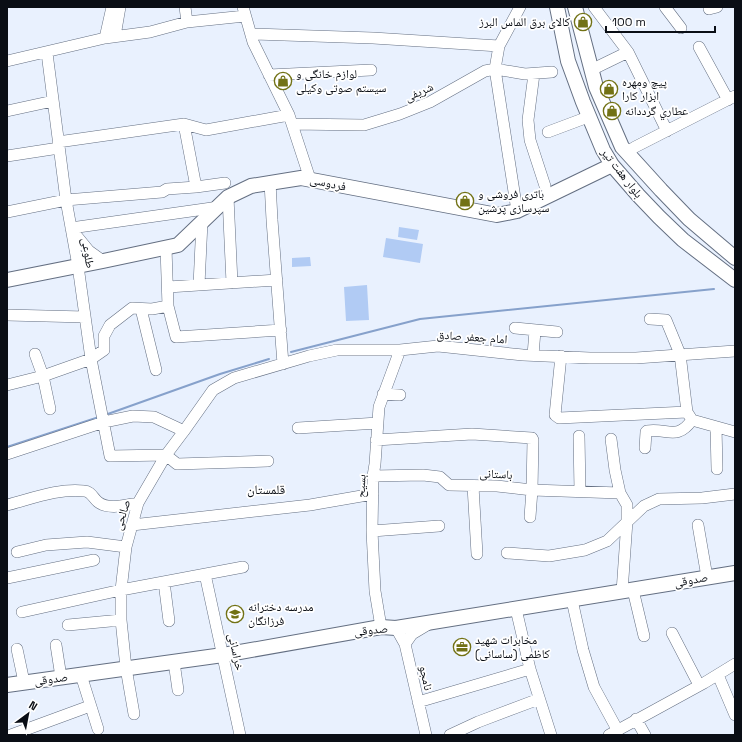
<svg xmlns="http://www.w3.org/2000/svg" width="742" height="742" viewBox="0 0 742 742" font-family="'Space Grotesk','Noto Naskh Arabic',sans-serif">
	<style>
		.park { fill: #b1cbf4 }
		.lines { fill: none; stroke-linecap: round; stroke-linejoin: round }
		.stream { stroke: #86a1cb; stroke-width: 2 }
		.minor-casing { stroke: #646f82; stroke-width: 12 }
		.major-casing { stroke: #646f82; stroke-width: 16 }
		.minor { stroke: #fff; stroke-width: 11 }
		.major { stroke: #fff; stroke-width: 14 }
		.labels { text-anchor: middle; stroke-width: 3.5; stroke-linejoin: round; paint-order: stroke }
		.poi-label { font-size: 12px; fill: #0a0e15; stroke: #fff; text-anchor: start }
		.street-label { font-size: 12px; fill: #0a0e15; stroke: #fff }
		.neighbourhood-label { font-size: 13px; fill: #0a0e15; stroke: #fff }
	</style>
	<rect width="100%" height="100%" fill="#e9f1fe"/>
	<path class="park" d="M399,227L419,230L417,240L398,237Z
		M386,238L423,244L420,263L383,257Z
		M310,257L311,266L292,267V258Z
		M367,285L369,320L346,321L344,287Z"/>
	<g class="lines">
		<path class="stream" d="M291,352L420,319L714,289
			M105,415L220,374L269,359
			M7,447L99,417"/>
		<defs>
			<path id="minor" d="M185,7L187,22
				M243,7L253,42L289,115L310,179
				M594,7L628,52L667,131
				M665,7L681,28
				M709,9L717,7
				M251,34L373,38L499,46
				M115,36L120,7
				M105,38L112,7
				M699,47L728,100
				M47,53L66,200L78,266L91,359L110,456L166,455L177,464L268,461
				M7,61L105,38L150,32L187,22L245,16
				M591,70L628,52
				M534,74L528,120L530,140L545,186
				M269,75L371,70
				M7,111L53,101
				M184,124L196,187
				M292,124L364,125L400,114L430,102L485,71L495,69L525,74L552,72
				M548,132L588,117
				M58,142L184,124L206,130L289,115
				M627,152L635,147L735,96
				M7,156L59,148
				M270,182L272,220L283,364
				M228,197L232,283
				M517,211L495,69L499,46L520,7
				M7,212L66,200L162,192L167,189L196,187L225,183
				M71,228L219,207
				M71,229L89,251L103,261
				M166,248L168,306L176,337L281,330
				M199,285L202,222
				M168,287L277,280
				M141,309L156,370
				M7,315L85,317
				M650,319L666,320L680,354L687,412L692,420L735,432
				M515,328L557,332
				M35,354L43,376L50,409
				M533,355L535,331
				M561,356L555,415L559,418L687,412
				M7,385L43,376L91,359L104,350V336L110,325L132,308L152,309L168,306
				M383,394L400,395
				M716,427L717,469
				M298,428L378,423
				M579,436L580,491
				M611,439L615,470L620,493L627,505V521L622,592
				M376,440L472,434L532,438L533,440L532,490L530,517
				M645,448L646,432L647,431C668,428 677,441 692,420
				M7,454L104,422L133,416L154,417L184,431
				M373,476L423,475L440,477L449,485L497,486L532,490L620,493
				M473,486L477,554
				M7,505C31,499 58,488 84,491C91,491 93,498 98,502C108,510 126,505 138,503
				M132,525L310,505L373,494
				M698,525L707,577
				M372,531L439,526
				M17,552L46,545L87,542L126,547
				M507,553L549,556L585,550L607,541L644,506L659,499L702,498L735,494
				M205,574L240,735
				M7,578L94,560
				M164,582L169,621
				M633,590L644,636
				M572,600L583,650L594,687L618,731
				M516,609L530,669L551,735
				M22,612L121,590L243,567
				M68,625L121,620
				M381,627L375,591L372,531L373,476L375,464L379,407L400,350
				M396,628L405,644L426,735
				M672,633L699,685
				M405,644L412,634L427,625
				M56,645L61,677
				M17,649L24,682
				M174,662L178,690
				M81,675L98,729
				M718,675L735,715
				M418,702L530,669
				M134,714L126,668L121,620V590L126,547L138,503L166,455L184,431L213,390L234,378L309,356L337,350H400L438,346L523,355L590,358H636L735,351
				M636,719L645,735
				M11,735L90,706
				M450,735L478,722L539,699
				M609,735L704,683L735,664"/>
			<path id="major" d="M557,7L568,61L583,102L603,150L612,165L638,195L659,217L683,240L735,280
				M575,7L596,87L622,147L661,190L689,219L735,258
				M7,280L103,261L178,245L228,197L251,186L301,178L497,215L517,211L612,165
				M7,685L223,655L381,627L396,628L735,573"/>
		</defs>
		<use href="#minor" class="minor-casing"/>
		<use href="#major" class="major-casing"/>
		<use href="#minor" class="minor"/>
		<use href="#major" class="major"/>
	</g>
	<defs>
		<symbol id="shop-ring" viewBox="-11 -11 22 22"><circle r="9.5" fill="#fff" stroke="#727215" stroke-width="1.5"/><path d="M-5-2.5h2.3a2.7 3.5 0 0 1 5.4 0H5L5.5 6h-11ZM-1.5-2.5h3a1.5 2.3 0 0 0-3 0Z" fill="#727215"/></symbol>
		<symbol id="school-ring" viewBox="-11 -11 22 22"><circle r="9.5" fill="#fff" stroke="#727215" stroke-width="1.5"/><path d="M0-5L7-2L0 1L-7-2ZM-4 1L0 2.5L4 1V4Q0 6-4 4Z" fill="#727215"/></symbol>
		<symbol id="office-ring" viewBox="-11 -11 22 22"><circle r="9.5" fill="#fff" stroke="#727215" stroke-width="1.5"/><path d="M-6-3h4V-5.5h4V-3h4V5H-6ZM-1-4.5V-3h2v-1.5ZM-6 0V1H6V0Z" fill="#727215"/></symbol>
	</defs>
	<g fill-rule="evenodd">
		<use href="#shop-ring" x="573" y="12" width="20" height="20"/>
		<use href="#shop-ring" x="273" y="71" width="20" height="20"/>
		<use href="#shop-ring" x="599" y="79" width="20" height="20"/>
		<use href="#shop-ring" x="602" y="101" width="20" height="20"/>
		<use href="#shop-ring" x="455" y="191" width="20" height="20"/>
		<use href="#school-ring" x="225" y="604" width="20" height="20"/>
		<use href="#office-ring" x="452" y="637" width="20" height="20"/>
	</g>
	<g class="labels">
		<g class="poi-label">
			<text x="570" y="26" text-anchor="end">کالای برق الماس البرز</text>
			<text x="296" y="78">لوازم خانگی و<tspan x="296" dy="14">سیستم صوتی وکیلی</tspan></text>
			<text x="622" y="86">پیچ ومهره<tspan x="622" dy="14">ابزار کارا</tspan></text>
			<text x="625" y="115">عطاري گرددانه</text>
			<text x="478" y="198">باتری فروشی و<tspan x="478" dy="14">سپرسازی پرشین</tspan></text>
			<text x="248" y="611">مدرسه دخترانه<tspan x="248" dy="14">فرزانگان</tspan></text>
			<text x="475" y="644">مخابرات شهید<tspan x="475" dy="14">کاظمی (ساسانی)</tspan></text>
		</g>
		<g class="street-label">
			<text transform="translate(419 92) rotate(-24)" y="4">شریفی</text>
			<text transform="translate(622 173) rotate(52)" y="4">بلوار هفت تیر</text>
			<text transform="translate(328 183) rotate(12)" y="4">فردوسی</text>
			<text transform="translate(88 253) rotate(81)" y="4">طلوعی</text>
			<text transform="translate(472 337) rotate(4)" y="4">امام جعفر صادق</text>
			<text transform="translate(496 474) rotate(3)" y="4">باستانی</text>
			<text transform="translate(361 486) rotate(-87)" y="4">بسیح</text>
			<text transform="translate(122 515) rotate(-73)" y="4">صالحی</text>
			<text transform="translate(691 580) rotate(-10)" y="4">صدوقی</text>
			<text transform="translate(371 630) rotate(-6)" y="4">صدوقی</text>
			<text transform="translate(236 652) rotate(78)" y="4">خراسانی</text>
			<text transform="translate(426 678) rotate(78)" y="4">نامجو</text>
			<text transform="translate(51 679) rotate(-8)" y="4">صدوقی</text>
		</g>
		<g class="neighbourhood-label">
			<text x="266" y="494">قلمستان</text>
		</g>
	</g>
	<rect width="742" height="742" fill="none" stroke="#0a0e15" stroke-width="16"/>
	<g transform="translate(28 714) rotate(32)" stroke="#ffffff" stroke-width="3" paint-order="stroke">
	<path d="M0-3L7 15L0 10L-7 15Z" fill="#0a0e15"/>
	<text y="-6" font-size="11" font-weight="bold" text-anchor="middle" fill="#0a0e15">N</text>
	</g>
	<path d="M606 26v6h109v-6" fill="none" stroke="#0a0e15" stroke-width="2"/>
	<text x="612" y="26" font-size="12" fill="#0a0e15" stroke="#ffffff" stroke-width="3" paint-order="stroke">100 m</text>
</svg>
